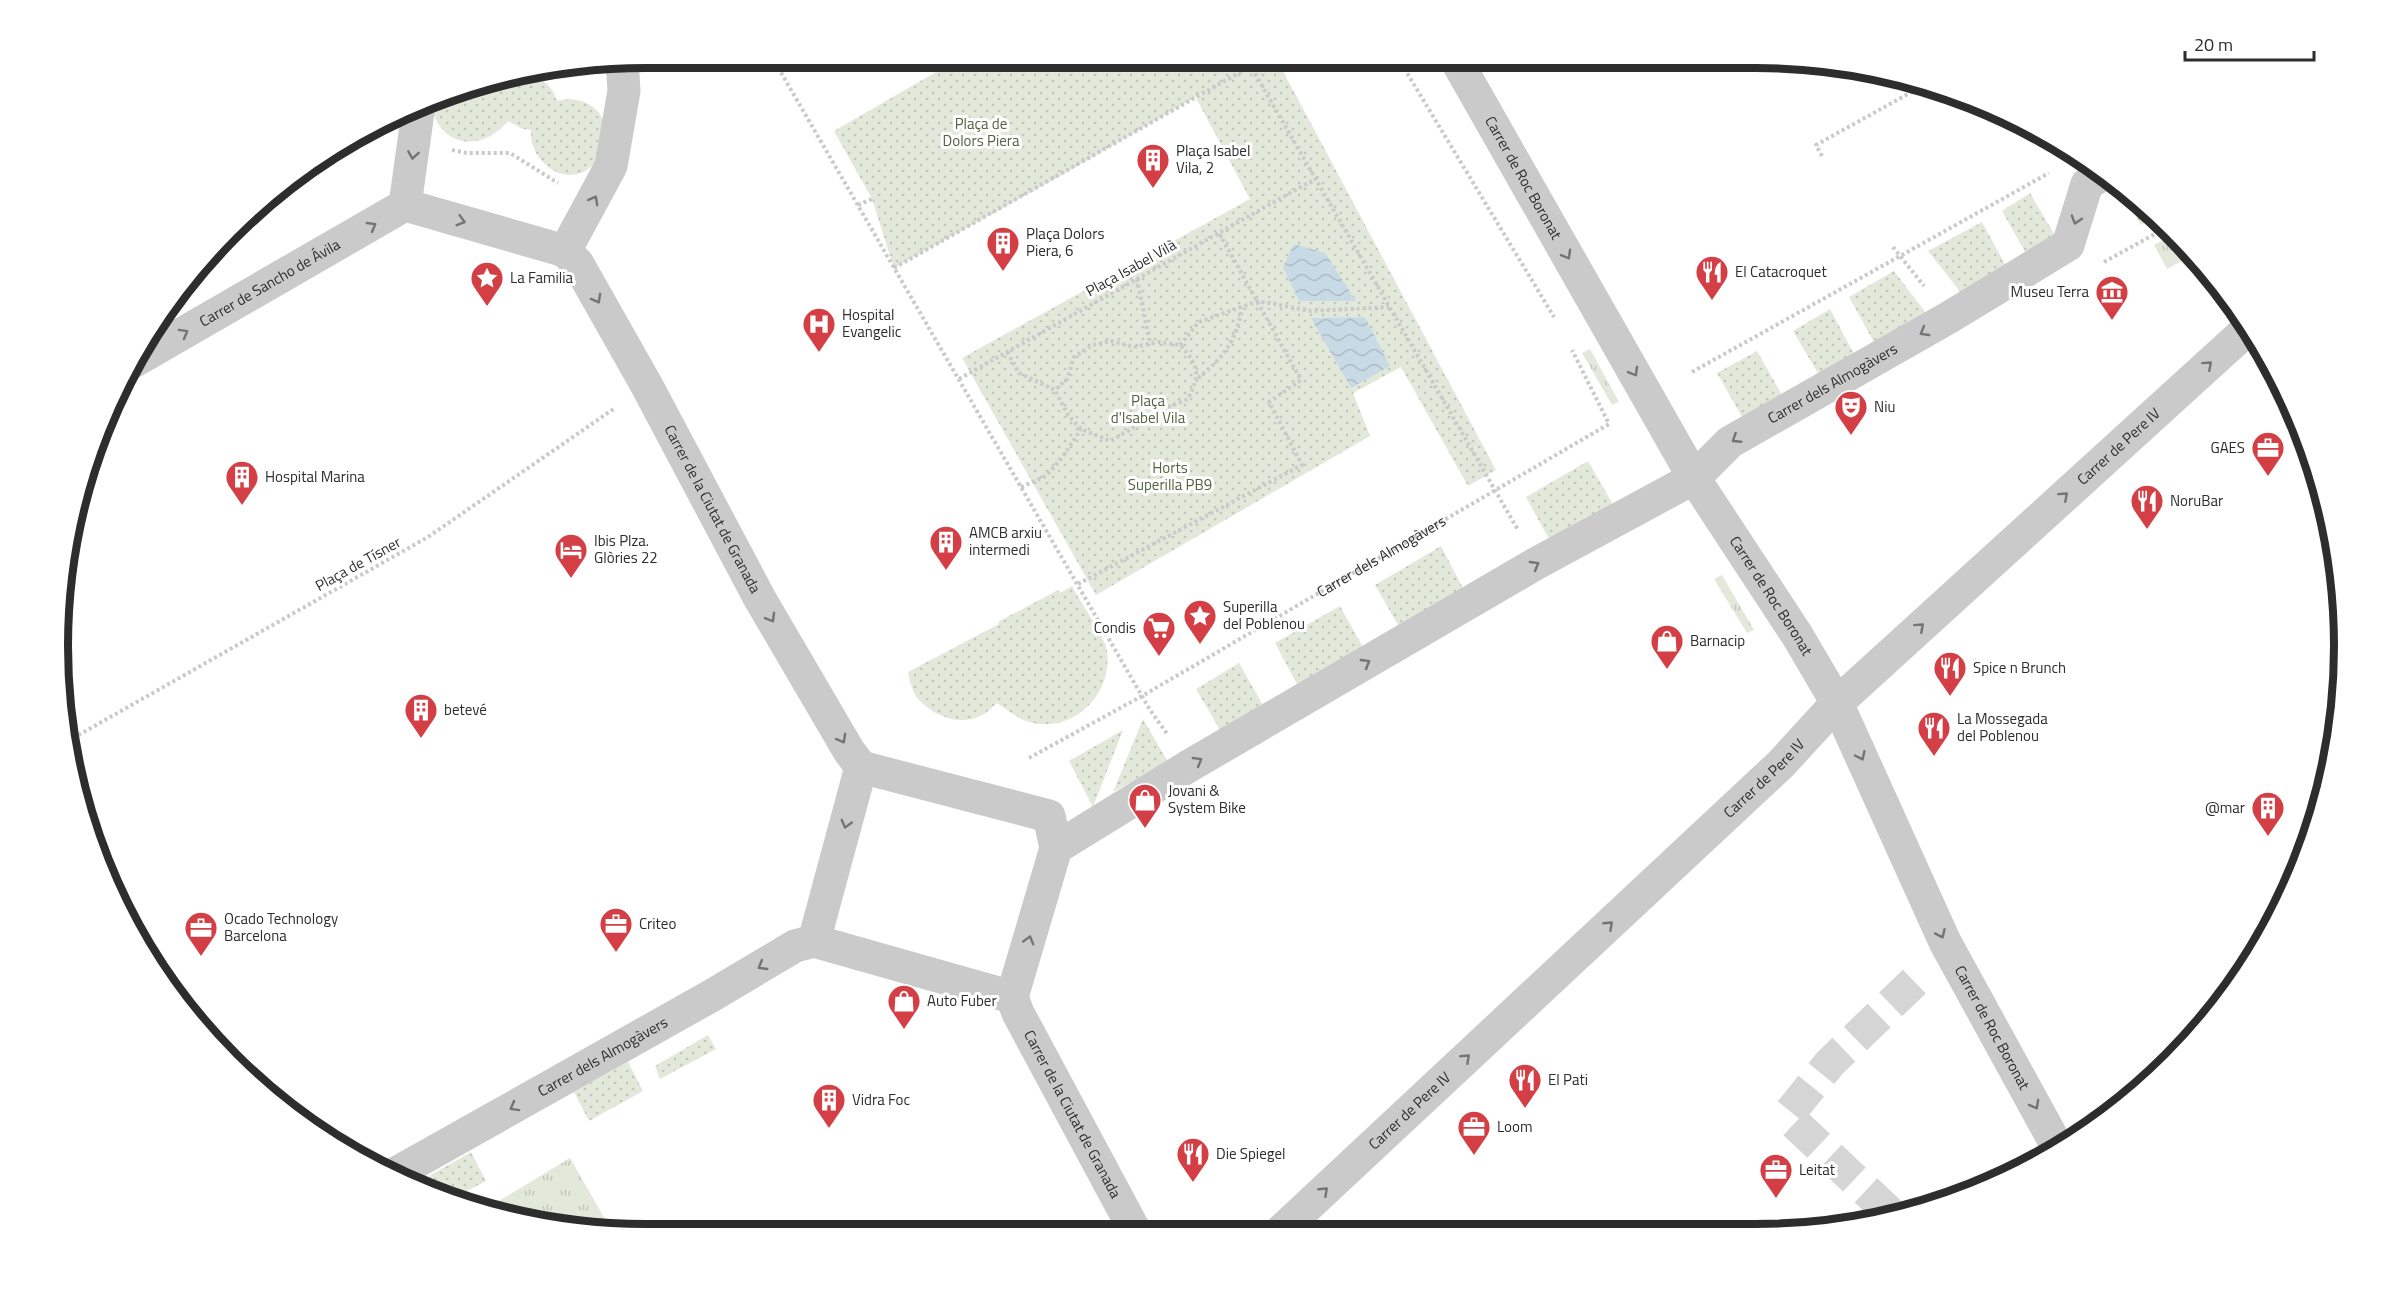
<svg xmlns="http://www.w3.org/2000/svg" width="2401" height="1291" viewBox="0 0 2401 1291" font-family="'Titillium Web',sans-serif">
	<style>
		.grass { fill: url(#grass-tufts) }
		.park { fill: url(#park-dots) }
		.water { fill: url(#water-waves) }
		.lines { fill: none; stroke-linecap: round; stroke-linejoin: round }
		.minor-tunnel { stroke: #d5d5d5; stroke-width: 33; stroke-dasharray: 33 16; stroke-linecap: butt }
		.path { stroke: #cacaca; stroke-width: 4; stroke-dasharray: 3 3; stroke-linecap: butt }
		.minor { stroke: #cacaca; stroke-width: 33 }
		.oneway { stroke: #747474 }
		.labels { text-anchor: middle; stroke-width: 6; stroke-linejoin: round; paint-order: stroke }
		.park-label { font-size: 15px; fill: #4f643f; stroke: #fff }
		.poi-label { font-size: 15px; fill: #2d2d2d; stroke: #fff; text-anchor: start }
		.street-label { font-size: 15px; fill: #2d2d2d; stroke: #fff }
		.rim { fill: none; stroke: #2d2d2d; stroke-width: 8 }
	</style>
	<defs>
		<pattern id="grass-tufts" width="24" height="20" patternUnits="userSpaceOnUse" patternTransform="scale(1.5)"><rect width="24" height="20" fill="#e2e9db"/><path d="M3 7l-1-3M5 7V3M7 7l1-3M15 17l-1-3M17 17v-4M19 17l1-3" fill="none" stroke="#c2c8bc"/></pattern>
		<pattern id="park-dots" width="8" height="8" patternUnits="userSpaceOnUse" patternTransform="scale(1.5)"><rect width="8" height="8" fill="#e2e9db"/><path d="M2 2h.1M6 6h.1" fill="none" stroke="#c2c8bc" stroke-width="1.8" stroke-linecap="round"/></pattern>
		<pattern id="water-waves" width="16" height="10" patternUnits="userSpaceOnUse" patternTransform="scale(1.5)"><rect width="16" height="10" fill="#c9dae7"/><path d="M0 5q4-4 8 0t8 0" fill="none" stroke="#adbbc6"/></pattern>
	</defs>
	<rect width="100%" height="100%" fill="#fff"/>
	<path class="grass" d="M2173,235L2194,254L2167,269L2154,245Z
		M1590,349L1619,402L1612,405L1582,353Z
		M1722,575L1754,630L1747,633L1714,579Z
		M570,1158L613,1233L493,1214L484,1210Z"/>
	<path class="park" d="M962,57L1276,58L1496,470L1468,486L1401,367L1353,393L1370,436L1096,595L962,358L1250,199L1196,98L1206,91L1055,179L894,268L872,199L834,131Z
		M504,76L510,85C528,68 551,79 557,101C573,96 596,102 603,120C605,128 605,137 606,145C602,151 598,160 593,165C567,191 528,161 531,130L523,129L508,121C480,155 436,146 430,100L456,88Z
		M2116,182H2117L2155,217L2141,225Z
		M2030,193L2057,239L2027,255L2002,211Z
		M1982,222L2007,268L1962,294L1928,251Z
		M1894,271L1926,313L1875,344L1849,297Z
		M1830,309L1854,354L1819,375L1793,331Z
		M1757,351L1782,395L1743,419L1717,373Z
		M1588,461L1614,506L1550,541L1526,497Z
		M1441,546L1464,590L1399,627L1375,585Z
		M1072,586C1080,602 1105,636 1107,651C1113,693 1075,732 1033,723C1019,720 1009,711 997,703C992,707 987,713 982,715C961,727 933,716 918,699C912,692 910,681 908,672L999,624L998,622L1058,590L1060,593Z
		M1340,606L1365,651L1299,688L1275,643Z
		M1239,663L1264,707L1220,730L1196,689Z
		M1143,719L1168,762L1113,792Z
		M1123,730L1093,807L1069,761Z
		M708,1035L716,1049L660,1079L655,1066Z
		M628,1062L643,1091L589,1121L574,1092Z
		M471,1152L486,1181L452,1199L429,1190L424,1179Z"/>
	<path class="water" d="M1294,244L1325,253L1356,301H1299L1283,267Z
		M1365,317L1390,366L1351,388L1311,318Z"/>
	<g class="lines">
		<path class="minor-tunnel" d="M1890,1213L1787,1116L1830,1063L1918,978"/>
		<g class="path">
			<path d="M772,57L1150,710L1168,735"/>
			<path d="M1246,58L1518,530"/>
			<path d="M1398,58L1554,317"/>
			<path d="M452,150L467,153H510L558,183"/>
			<path d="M1822,156L1816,145L1926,84"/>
			<path d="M858,205L872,199"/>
			<path d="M1893,247L1924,286"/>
			<path d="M2104,262L2166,228"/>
			<path d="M894,268L1251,66"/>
			<path d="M1137,279L1150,343"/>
			<path d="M1180,345L1199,322L1258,301L1311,311L1389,307"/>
			<path d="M1007,352L1019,373L1055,390L1068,415L1081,429L1110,441L1149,419L1158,411L1188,399C1200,373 1200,367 1180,345L1158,342L1134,347L1111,341L1093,345L1074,357L1067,379L1055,390"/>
			<path d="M1692,372L2049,173"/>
			<path d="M1198,378C1224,357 1237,340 1242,307"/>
			<path d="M959,379L1315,179"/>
			<path d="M1021,487L1046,476L1062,458L1081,429"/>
			<path d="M1078,584L1302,465L1269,402L1301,380L1219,233"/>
			<path d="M68,741L428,537L615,408"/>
			<path id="s1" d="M1029,758L1142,696L1609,424L1572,350"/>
		</g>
		<g class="minor">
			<path id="s2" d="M1455,58L1694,478L1797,635L1837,703L1945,942L2058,1148"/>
			<path d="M405,205L565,251"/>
			<path d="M405,205L419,105"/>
			<path id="s3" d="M565,251L578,264L647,386L760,599L849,751L861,767"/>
			<path d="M565,251L611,166L624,91L622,59"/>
			<path id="s4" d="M133,362L405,205"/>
			<path d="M861,767L1049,816L1056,848"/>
			<path d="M814,941L861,767"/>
			<path id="s5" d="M1012,997L1056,848L1189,766L1537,563L1694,478L1730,442L1948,318L2068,245L2087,184L2105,173"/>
			<path id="s6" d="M1012,997L1018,1013L1135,1231"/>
			<path id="s7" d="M391,1176L711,996L795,946L814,941L1012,997"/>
			<path id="s8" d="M1281,1231L1781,764L1837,703L2249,328"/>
		</g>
	</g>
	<defs><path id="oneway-chevron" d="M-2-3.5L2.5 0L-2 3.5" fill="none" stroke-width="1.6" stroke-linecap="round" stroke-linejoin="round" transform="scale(1.5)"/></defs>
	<g class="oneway">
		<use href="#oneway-chevron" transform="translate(413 155) rotate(99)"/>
		<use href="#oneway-chevron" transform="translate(594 200) rotate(-61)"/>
		<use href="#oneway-chevron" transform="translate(2076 220) rotate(107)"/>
		<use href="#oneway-chevron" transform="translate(461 221) rotate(16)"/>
		<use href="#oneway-chevron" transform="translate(372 226) rotate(-30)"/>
		<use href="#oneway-chevron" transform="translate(1567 255) rotate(60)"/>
		<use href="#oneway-chevron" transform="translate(597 299) rotate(61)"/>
		<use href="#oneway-chevron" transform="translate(1924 332) rotate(150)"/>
		<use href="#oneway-chevron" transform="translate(184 333) rotate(-29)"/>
		<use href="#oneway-chevron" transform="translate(2208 365) rotate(-42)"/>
		<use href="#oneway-chevron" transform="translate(1634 372) rotate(60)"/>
		<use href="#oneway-chevron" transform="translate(1736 439) rotate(147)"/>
		<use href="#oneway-chevron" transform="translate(2064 496) rotate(-42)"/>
		<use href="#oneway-chevron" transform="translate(1535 565) rotate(-30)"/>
		<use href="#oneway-chevron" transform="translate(771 618) rotate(60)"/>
		<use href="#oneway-chevron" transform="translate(1920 627) rotate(-42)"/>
		<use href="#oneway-chevron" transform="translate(1366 663) rotate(-30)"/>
		<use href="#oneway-chevron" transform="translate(842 739) rotate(61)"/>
		<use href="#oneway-chevron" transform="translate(1861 756) rotate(65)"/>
		<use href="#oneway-chevron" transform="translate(1198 761) rotate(-30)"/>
		<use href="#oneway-chevron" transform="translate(846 824) rotate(105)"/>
		<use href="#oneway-chevron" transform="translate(1609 925) rotate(-43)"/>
		<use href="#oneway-chevron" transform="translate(1941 934) rotate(66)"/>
		<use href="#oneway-chevron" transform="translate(1029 940) rotate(-74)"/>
		<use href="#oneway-chevron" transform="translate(762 966) rotate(149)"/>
		<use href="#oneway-chevron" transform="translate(1466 1058) rotate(-43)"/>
		<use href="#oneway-chevron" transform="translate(2035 1105) rotate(61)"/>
		<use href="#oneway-chevron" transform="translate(514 1107) rotate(151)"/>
		<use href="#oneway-chevron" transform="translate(1324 1191) rotate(-43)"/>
	</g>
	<defs>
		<symbol id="building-pin" viewBox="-11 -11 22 30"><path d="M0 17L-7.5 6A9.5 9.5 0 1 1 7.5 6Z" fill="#d43e45" stroke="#fff"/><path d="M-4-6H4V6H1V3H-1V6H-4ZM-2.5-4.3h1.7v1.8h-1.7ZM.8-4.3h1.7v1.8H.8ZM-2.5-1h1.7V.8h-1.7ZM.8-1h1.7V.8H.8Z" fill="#fff"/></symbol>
		<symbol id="restaurant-pin" viewBox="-11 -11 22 30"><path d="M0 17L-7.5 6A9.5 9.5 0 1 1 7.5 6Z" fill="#d43e45" stroke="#fff"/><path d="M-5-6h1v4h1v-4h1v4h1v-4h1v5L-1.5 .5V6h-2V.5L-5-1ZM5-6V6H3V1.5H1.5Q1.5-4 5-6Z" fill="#fff"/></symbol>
		<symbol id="sight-pin" viewBox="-11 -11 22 30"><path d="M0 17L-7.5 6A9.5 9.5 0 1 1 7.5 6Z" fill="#d43e45" stroke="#fff"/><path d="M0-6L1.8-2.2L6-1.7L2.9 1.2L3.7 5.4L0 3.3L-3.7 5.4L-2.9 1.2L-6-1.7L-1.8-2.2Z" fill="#fff"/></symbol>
		<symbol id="museum-pin" viewBox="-11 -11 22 30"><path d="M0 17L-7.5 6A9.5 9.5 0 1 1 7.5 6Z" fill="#d43e45" stroke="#fff"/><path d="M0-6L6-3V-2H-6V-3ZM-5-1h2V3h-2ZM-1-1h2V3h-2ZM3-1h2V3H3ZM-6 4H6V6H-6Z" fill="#fff"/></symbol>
		<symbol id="hospital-pin" viewBox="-11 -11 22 30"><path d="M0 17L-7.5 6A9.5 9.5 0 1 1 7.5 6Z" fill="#d43e45" stroke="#fff"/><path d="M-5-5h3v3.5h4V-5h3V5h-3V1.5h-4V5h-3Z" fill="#fff"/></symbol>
		<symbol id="theatre-pin" viewBox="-11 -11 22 30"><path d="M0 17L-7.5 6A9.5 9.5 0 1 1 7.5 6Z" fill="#d43e45" stroke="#fff"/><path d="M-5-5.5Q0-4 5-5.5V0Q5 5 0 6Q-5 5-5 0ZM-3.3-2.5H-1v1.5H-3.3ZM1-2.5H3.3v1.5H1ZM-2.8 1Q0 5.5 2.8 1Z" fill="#fff"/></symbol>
		<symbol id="office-pin" viewBox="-11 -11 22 30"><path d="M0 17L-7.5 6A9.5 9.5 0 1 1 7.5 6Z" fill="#d43e45" stroke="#fff"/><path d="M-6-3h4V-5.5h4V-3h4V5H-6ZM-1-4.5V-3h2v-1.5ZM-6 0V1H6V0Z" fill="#fff"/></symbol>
		<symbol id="hotel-pin" viewBox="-11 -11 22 30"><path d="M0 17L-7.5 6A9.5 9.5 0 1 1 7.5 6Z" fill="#d43e45" stroke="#fff"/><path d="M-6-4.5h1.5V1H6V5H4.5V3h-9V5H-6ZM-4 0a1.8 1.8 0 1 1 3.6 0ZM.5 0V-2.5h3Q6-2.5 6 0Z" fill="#fff"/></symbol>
		<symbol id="supermarket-pin" viewBox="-11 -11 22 30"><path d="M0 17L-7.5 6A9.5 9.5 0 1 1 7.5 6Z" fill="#d43e45" stroke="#fff"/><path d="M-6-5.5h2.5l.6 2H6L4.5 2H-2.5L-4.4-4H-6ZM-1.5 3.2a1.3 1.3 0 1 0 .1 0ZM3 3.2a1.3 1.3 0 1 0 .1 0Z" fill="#fff"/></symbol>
		<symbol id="shop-pin" viewBox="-11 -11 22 30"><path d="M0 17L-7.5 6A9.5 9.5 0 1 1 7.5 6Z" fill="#d43e45" stroke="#fff"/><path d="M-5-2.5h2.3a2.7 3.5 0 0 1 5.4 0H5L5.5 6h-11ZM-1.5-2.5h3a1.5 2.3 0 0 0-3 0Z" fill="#fff"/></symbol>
	</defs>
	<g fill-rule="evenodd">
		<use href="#building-pin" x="1134" y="141" width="38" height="52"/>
		<use href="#building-pin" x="984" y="224" width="38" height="52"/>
		<use href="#restaurant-pin" x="1693" y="253" width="38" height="52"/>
		<use href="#sight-pin" x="468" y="259" width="38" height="52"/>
		<use href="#museum-pin" x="2093" y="273" width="38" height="52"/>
		<use href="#hospital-pin" x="800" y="305" width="38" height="52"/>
		<use href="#theatre-pin" x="1832" y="388" width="38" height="52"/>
		<use href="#office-pin" x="2249" y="429" width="38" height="52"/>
		<use href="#building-pin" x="223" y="458" width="38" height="52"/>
		<use href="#restaurant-pin" x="2128" y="482" width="38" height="52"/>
		<use href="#building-pin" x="927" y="523" width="38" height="52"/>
		<use href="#hotel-pin" x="552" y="531" width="38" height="52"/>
		<use href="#sight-pin" x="1181" y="597" width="38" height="52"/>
		<use href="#supermarket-pin" x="1140" y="609" width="38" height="52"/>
		<use href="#shop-pin" x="1648" y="622" width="38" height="52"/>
		<use href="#restaurant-pin" x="1931" y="649" width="38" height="52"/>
		<use href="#building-pin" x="402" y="691" width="38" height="52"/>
		<use href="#restaurant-pin" x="1915" y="709" width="38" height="52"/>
		<use href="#shop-pin" x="1126" y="781" width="38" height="52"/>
		<use href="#building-pin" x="2249" y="789" width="38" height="52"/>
		<use href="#office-pin" x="597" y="905" width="38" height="52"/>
		<use href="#office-pin" x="182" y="909" width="38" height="52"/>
		<use href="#shop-pin" x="885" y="982" width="38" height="52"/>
		<use href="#restaurant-pin" x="1506" y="1061" width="38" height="52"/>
		<use href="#building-pin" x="810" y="1081" width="38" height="52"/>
		<use href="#office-pin" x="1455" y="1108" width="38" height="52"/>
		<use href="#restaurant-pin" x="1174" y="1135" width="38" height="52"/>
		<use href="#office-pin" x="1757" y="1151" width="38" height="52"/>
	</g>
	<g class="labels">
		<g class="park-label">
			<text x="981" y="129">Plaça de<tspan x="981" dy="17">Dolors Piera</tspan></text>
			<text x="1148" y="406">Plaça<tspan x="1148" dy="17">d'Isabel Vila</tspan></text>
			<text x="1170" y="473">Horts<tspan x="1170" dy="17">Superilla PB9</tspan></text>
		</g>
		<g class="poi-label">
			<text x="1176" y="156">Plaça Isabel<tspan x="1176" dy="17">Vila, 2</tspan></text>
			<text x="1026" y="239">Plaça Dolors<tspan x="1026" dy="17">Piera, 6</tspan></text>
			<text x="1735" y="277">El Catacroquet</text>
			<text x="510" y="283">La Familia</text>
			<text x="2089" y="297" text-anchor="end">Museu Terra</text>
			<text x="842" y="320">Hospital<tspan x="842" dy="17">Evangelic</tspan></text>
			<text x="1874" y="412">Niu</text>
			<text x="2245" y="453" text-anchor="end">GAES</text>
			<text x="265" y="482">Hospital Marina</text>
			<text x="2170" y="506">NoruBar</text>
			<text x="969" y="538">AMCB arxiu<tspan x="969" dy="17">intermedi</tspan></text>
			<text x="594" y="546">Ibis Plza.<tspan x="594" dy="17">Glòries 22</tspan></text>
			<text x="1223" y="612">Superilla<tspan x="1223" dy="17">del Poblenou</tspan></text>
			<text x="1136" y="633" text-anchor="end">Condis</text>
			<text x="1690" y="646">Barnacip</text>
			<text x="1973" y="673">Spice n Brunch</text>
			<text x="444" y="715">betevé</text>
			<text x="1957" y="724">La Mossegada<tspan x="1957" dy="17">del Poblenou</tspan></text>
			<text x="1168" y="796">Jovani &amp;<tspan x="1168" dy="17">System Bike</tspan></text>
			<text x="2245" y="813" text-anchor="end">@mar</text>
			<text x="224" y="924">Ocado Technology<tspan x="224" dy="17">Barcelona</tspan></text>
			<text x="639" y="929">Criteo</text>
			<text x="927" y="1006">Auto Fuber</text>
			<text x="1548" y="1085">El Pati</text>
			<text x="852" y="1105">Vidra Foc</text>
			<text x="1497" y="1132">Loom</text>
			<text x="1216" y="1159">Die Spiegel</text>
			<text x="1799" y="1175">Leitat</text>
		</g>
		<g class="street-label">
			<text dy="5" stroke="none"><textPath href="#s2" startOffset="138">Carrer de Roc Boronat</textPath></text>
			<text transform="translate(1131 268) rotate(-29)" y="5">Plaça Isabel Vilà</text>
			<text dy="5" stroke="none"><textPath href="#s4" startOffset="158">Carrer de Sancho de Ávila</textPath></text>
			<text dy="5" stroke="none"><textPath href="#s5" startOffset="1062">Carrer dels Almogàvers</textPath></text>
			<text dy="5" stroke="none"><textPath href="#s8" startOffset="1148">Carrer de Pere IV</textPath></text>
			<text dy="5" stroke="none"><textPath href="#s3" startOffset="298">Carrer de la Ciutat de Granada</textPath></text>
			<text dy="5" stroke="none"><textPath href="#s1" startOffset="406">Carrer dels Almogàvers</textPath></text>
			<text transform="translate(358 564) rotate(-29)" y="5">Plaça de Tísner</text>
			<text dy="5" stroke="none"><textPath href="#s2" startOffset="624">Carrer de Roc Boronat</textPath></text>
			<text dy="5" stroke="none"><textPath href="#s8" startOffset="662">Carrer de Pere IV</textPath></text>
			<text dy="5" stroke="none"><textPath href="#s2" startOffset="1110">Carrer de Roc Boronat</textPath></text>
			<text dy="5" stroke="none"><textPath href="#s7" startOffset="243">Carrer dels Almogàvers</textPath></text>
			<text dy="5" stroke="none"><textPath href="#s8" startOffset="176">Carrer de Pere IV</textPath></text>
			<text dy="5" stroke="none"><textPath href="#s6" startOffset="132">Carrer de la Ciutat de Granada</textPath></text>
		</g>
	</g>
	<path d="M0 0H2401V1291H0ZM646 68H1756A578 578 0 0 1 2334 646V646A578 578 0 0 1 1756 1224H646A578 578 0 0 1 68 646V646A578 578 0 0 1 646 68Z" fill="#fff" fill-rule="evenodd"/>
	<path class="rim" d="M646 68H1756A578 578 0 0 1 2334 646V646A578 578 0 0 1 1756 1224H646A578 578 0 0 1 68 646V646A578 578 0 0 1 646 68Z"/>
	<path d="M2185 51v9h129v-9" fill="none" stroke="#2d2d2d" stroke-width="3"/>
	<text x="2194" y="51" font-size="18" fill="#2d2d2d" stroke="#ffffff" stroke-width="4.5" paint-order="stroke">20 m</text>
</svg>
